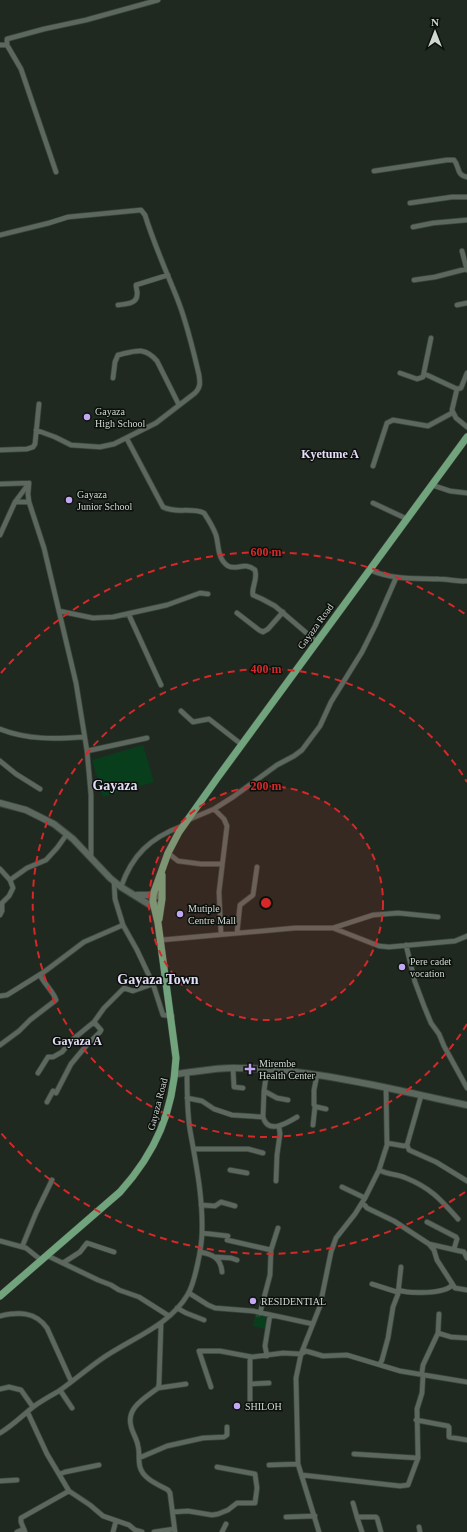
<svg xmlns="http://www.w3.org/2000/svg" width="467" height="1532" viewBox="0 0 467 1532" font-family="'Times New Roman',serif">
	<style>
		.grass { fill: url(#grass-tufts) }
		.garden { fill: #093e1c }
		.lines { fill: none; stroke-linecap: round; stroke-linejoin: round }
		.street-casing { stroke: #3c453e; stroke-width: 6 }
		.secondary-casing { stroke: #3c453e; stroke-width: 8 }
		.primary-casing { stroke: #3c453e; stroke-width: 8 }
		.street { stroke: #5c685e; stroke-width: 4.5 }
		.secondary { stroke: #5c685e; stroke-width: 6 }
		.primary { stroke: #71a47d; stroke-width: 7 }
		.ring { fill: none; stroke: #d62828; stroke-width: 2; stroke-dasharray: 7 5 }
		.poi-dot { fill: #c2a7f2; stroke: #0c100c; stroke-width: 1.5 }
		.labels { text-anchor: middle; stroke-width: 3; stroke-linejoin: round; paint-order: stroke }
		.poi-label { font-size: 10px; fill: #d1d8d2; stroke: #0c100c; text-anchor: start }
		.street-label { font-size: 10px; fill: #d1d8d2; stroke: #0c100c }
		.quarter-label { font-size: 12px; font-weight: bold; fill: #e6ddfa; stroke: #0c100c }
		.district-label { font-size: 14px; font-weight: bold; fill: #e6ddfa; stroke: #0c100c }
		.centre { fill: #d62828; stroke: #0c100c; stroke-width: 2 }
		.ring-label { font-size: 12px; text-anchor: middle; font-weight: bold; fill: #d62828; stroke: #0c100c; stroke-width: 3; stroke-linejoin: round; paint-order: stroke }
	</style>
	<defs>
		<pattern id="grass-tufts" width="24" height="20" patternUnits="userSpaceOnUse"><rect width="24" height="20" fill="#093e1c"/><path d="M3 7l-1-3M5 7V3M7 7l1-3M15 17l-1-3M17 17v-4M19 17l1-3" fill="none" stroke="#2c593c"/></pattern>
	</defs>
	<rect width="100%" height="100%" fill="#1f2920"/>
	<path class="grass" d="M256,1313L269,1316L266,1329L253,1326Z"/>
	<path class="garden" d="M143,745L154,782L103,797L92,760Z"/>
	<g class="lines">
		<defs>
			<path id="street" d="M0,45H7L21,69L56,172
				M7,45V39L44,29L86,20L158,0
				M374,171L447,160H454C460,167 456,175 467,177
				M410,203L452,197H467
				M413,227L433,223L467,220
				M0,235L49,223L68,217L141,210L145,215C154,244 166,271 177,298C187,323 193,349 199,375C200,382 201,387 195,393L156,423L114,444L100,447L71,445L55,437L36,430
				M462,251L467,270
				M414,280L435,277L466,269
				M118,305C125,304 137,304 137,295C138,292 136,289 136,285L168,275
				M457,305L467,303
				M400,373L417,379L423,377L431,338
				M467,373L461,388L457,389L452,410L456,418L467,427
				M427,375L457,389
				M113,378L115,362L118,355C135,351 144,346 157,361L179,405
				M127,439L163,507C176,514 191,507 204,513C208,519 213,527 216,535C219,545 217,559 228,566C237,571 245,561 255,570C258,581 251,587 253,595L262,599L275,606L317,642
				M0,450L27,449L33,447L35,444L39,404
				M373,466L387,423L393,420L428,426L452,413
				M29,483L28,494L29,502L44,548L76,683L87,751L91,795V857
				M0,484L29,483
				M432,485L450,491L467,493
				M15,502H29
				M373,503L407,519
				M0,535L15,502L27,486
				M370,570C393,580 414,578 439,579C448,579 457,582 467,581
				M59,611L93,618L113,617L167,605L200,593L208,594
				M237,613L259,630L263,632L268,629L283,612
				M129,615L161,685
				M181,711L193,722L209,719L241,744
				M0,729C28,740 55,739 84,737
				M87,751L147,738
				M0,761L16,774L40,789
				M214,809L224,819L227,826L219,892L221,934
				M188,820L214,809L233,797L277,765L294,756L302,750L320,726L331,702L362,652L375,626L396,578
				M168,853L178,861L201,864H222
				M0,869L10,880L13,888L9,896L0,905
				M10,880L27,868L46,860L57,848L67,834
				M114,881L115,899L123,925L137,950L153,984L163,1015L172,1016
				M121,887C132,855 150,838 182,826
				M0,915L2,911V903
				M333,928L373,915L398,913L438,917
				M237,933L240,905L253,895L257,867
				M161,940L295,928H333L379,946L389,947L455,941L467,936
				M406,945L415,982L424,1006L431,1023L439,1034L444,1046L467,1088
				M0,996L7,995L44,972L84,942L123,925
				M0,1045L19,1031L30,1020L56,1000C55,994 43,982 40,975
				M233,1068L234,1087L243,1088
				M38,1073L48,1057H53L62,1052L72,1040L94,1022L104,1008L124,988L133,991L153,984
				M317,1075L314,1090V1105L317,1107L326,1109
				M264,1091L277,1098L288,1100
				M56,1093L71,1064L86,1046L100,1032L101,1030L94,1022
				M421,1096L407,1145L409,1150L436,1162L467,1181
				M187,1098L202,1101L214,1109L232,1115L263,1117C268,1135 287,1123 297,1117
				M47,1102L53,1091
				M263,1117L264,1091L267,1070
				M313,1125L315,1106
				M387,1143L404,1146L407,1145
				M194,1149H248L263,1153
				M230,1170L247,1173
				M379,1170C389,1175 397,1174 406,1178C431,1188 441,1200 458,1219
				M276,1181L277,1155L280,1134L279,1126
				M342,1187L365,1198
				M363,1203L367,1208L394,1221L429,1244L434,1250L437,1260L455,1288L467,1290
				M201,1205L215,1206L221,1202L235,1206
				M427,1222L456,1237L457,1239L454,1249
				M202,1233L228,1236
				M227,1240L271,1250L278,1228
				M0,1241L26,1248L41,1260
				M429,1244L464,1252L467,1258
				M22,1247L36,1213L52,1180
				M200,1252C212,1254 221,1258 222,1272
				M46,1255L98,1280L111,1285L119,1290L139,1297L169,1316
				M216,1257L231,1258L237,1260
				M63,1263L80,1252L87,1243L114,1252
				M372,1284L397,1292
				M398,1290C410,1294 445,1294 452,1285
				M189,1293L208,1305L215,1308L253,1311L313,1324
				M177,1308L186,1313L204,1320
				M260,1313L270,1275L271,1250
				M0,1316C18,1312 35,1311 47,1328L71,1381
				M161,1324L159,1384L158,1388C145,1398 126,1408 131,1426C132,1432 137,1439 138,1446C140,1453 138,1460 140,1467C143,1479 159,1485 168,1490L170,1493L175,1532
				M438,1333L451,1337L467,1338
				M267,1356L265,1346L270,1315
				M380,1364L382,1360L388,1338L393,1307L398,1294L401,1267
				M422,1372L423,1365L438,1333L439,1314
				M250,1384L269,1383
				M211,1387L199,1351H220L252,1357L283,1353L301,1354L306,1351L323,1356L347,1355L400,1371L467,1382
				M158,1388L186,1384
				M0,1389L9,1387L21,1390L33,1407
				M60,1390L72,1408
				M250,1402V1360
				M28,1413L47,1454L69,1491L90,1505L103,1516L129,1525L135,1530L142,1532
				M416,1420L448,1426L449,1427V1437L467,1440
				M0,1433C12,1426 22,1416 33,1407C41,1401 50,1396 59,1391C73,1381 86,1370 100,1360C129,1339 169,1327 188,1294C195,1282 202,1246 202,1232C203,1197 196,1164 190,1130C187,1111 187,1092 187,1073
				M354,1454L418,1458
				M139,1458L167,1446L203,1438L224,1437L227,1435V1427
				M269,1465L298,1464
				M60,1474L65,1472L99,1465
				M302,1475L400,1486L408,1485L418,1458L417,1409L422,1393L423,1375
				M0,1481L17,1480
				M353,1503L357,1517H376L377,1518L381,1532
				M173,1512L188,1511L212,1515L218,1514L228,1510L237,1503H255L257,1488L255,1474L217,1467
				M286,1517L315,1516
				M357,1517L362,1532
				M419,1527L420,1532
				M17,1532L24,1529
				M25,1532L21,1522V1518L69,1491
				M113,1532L116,1521
				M154,1532L174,1529
				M222,1532L226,1524
				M319,1532L298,1464L296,1378L301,1354L320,1306L331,1252L336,1238L355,1214L365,1198L379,1170L387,1145L386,1087"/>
			<path id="secondary" d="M0,803L26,810L54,824L73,839L110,878L121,887L150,905H158
				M137,895H156L162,898
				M175,1074C195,1072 214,1068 233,1068C312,1068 390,1089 467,1105"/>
			<path id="primary" d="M159,919L162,899V875
				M0,1296L120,1192C156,1152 173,1112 176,1058L158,923L153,902V895L168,853L179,832L218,777L467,437"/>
		</defs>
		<use href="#street" class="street-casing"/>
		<use href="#secondary" class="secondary-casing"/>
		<use href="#primary" class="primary-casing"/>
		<use href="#street" class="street"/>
		<use href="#secondary" class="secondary"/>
		<use href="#primary" class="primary"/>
	</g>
	<circle cx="266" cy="903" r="117" fill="#d62828" fill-opacity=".12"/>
	<g class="ring">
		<circle cx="266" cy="903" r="117"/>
		<path d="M467 1024A234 234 0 1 1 467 782"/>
		<path d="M465 1192A351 351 0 0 1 1 1133M1 673A351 351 0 0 1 465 614"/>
	</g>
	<g class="poi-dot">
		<circle cx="87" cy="417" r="4"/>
		<circle cx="69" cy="500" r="4"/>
		<circle cx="180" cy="914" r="4"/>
		<circle cx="402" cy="967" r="4"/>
		<path d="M248 1063h4v4h4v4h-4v4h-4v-4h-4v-4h4z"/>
		<circle cx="253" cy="1301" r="4"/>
		<circle cx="237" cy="1406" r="4"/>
	</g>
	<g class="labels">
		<g class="poi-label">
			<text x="95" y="415">Gayaza<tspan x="95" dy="12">High School</tspan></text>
			<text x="77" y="498">Gayaza<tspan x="77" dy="12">Junior School</tspan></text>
			<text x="188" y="912">Mutiple<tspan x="188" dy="12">Centre Mall</tspan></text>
			<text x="410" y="965">Pere cadet<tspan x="410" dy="12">vocation</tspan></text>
			<text x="259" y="1067">Mirembe<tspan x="259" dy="12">Health Center</tspan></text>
			<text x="261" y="1305">RESIDENTIAL</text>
			<text x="245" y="1410">SHILOH</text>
		</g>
		<g class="street-label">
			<text transform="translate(315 626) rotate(-54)" y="4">Gayaza Road</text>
			<text transform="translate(157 1104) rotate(-75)" y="4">Gayaza Road</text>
		</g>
		<g class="quarter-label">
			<text x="330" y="458">Kyetume A</text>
			<text x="77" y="1045">Gayaza A</text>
		</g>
		<g class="district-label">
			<text x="115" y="790">Gayaza</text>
			<text x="158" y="984">Gayaza Town</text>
		</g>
	</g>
	<circle cx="266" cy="903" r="6" class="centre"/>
	<g class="ring-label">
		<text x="266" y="556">600 m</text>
		<text x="266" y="673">400 m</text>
		<text x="266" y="790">200 m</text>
	</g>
	<g transform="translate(435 32)" stroke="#0c100c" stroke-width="3" paint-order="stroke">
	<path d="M0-3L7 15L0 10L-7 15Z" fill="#d1d8d2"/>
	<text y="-6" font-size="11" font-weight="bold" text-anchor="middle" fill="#d1d8d2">N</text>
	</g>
</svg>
